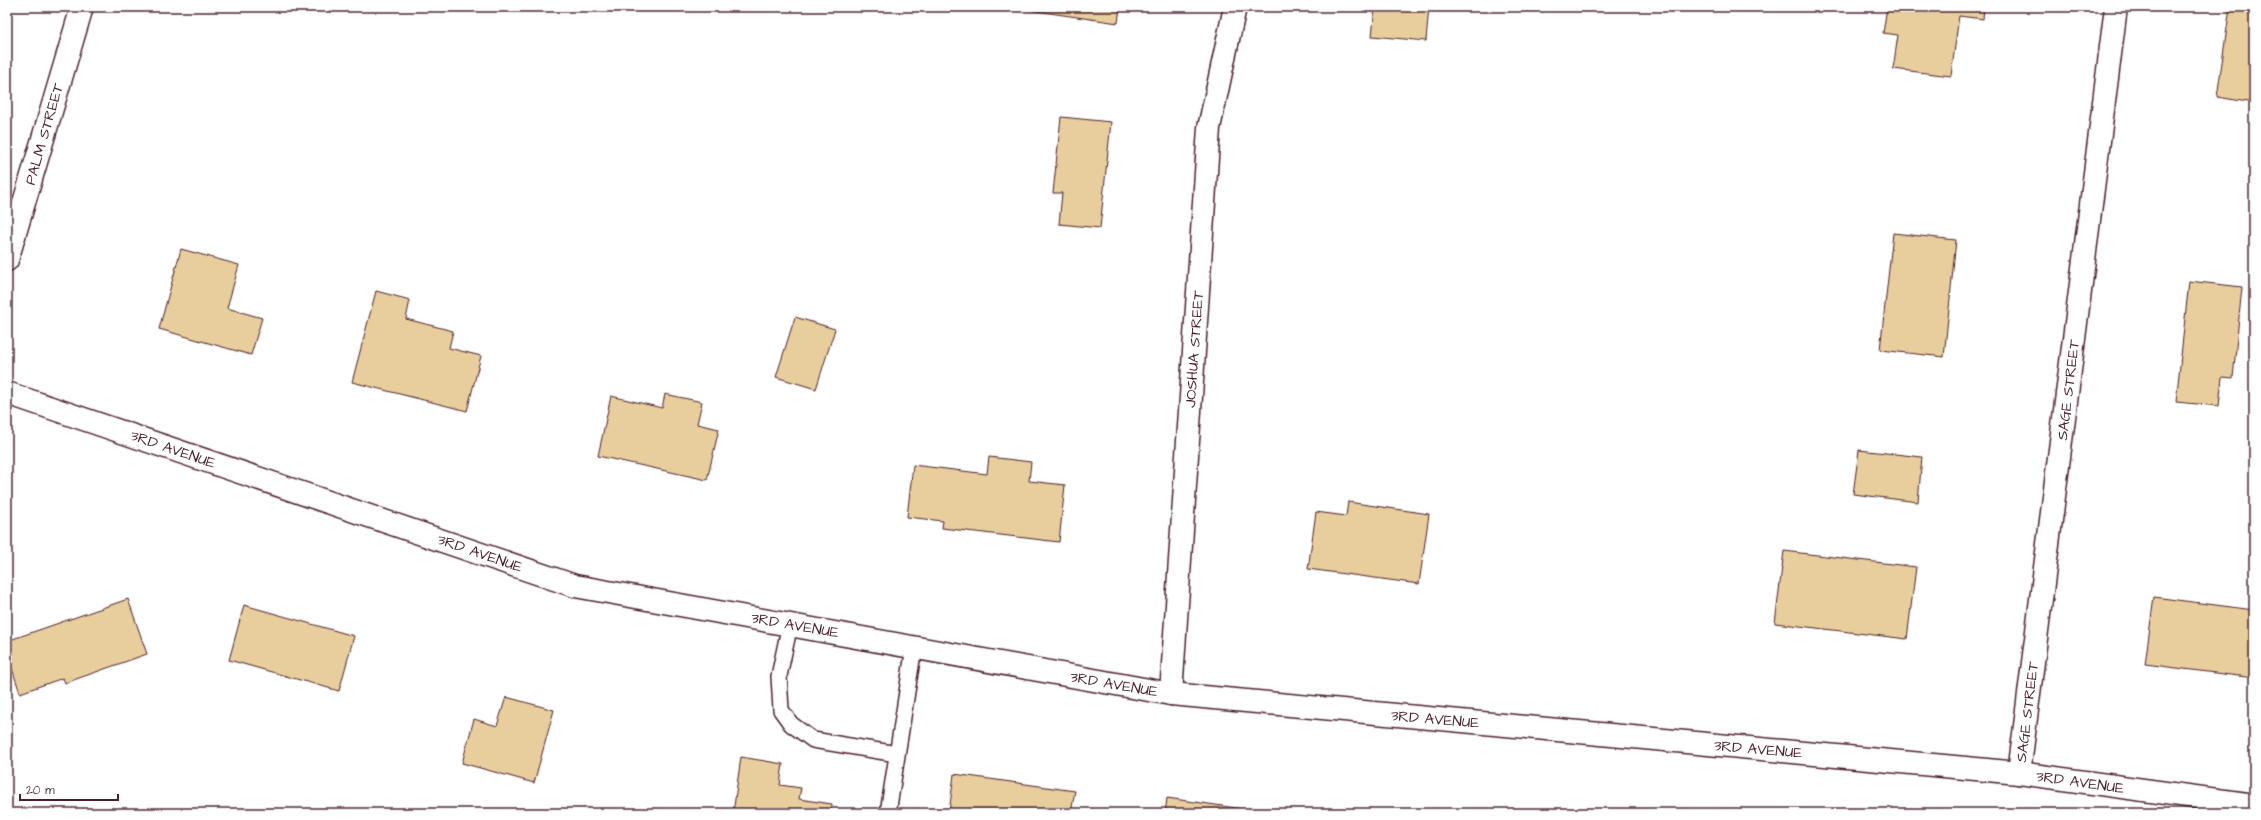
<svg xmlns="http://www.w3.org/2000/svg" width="2261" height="820" viewBox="0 0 2261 820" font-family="'Architects Daughter',sans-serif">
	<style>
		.building { fill: #e8ce9d; stroke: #4a1f2b }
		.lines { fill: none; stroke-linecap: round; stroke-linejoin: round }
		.lane-casing { stroke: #4a1f2b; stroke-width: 18 }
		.street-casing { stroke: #4a1f2b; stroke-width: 25 }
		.secondary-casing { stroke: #4a1f2b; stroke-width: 25 }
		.lane { stroke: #fff; stroke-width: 15 }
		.street { stroke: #fff; stroke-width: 22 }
		.secondary { stroke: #fff; stroke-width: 22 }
		.labels { text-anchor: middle; stroke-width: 3; stroke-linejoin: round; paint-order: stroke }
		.street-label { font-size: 15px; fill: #4a1f2b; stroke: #fff }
	</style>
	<rect width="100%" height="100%" fill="#fff"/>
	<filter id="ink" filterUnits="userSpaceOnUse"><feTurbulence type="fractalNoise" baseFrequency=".025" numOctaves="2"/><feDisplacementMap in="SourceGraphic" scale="8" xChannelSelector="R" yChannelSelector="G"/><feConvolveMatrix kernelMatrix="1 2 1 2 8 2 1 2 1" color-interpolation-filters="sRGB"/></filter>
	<g filter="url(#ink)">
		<path class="building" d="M1023,7H1120L1118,23L1022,9Z
			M1375,7H1429L1426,41L1372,36Z
			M1887,7H1984L1983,19L1959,16L1951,76L1893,69L1898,35L1883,33Z
			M2230,7H2254V103L2217,97Z
			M1061,117L1111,122L1100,228L1059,224L1062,193H1053Z
			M1893,233L1956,240L1944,357L1880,350Z
			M181,249L239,265L227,308L262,318L251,355L159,329Z
			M2189,281L2242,287L2233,378L2222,377L2219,406L2176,402Z
			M376,291L410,300L406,319L453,331L449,348L481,356L467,411L352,382Z
			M795,317L835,329L816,389L776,377Z
			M665,394L702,402L697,424L719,429L707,480L598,456L611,396L662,408Z
			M1859,450L1922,457L1918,502L1853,494Z
			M989,457L1031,462L1029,481L1065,485L1059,542L942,528L943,521L907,517L913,465L987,474Z
			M1348,502L1429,514L1419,584L1308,569L1316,512L1346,516Z
			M1784,551L1916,567L1907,639L1775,623Z
			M2154,597L2254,610V678L2145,664Z
			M128,599L147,654L65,683L63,678L20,693L7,653V641Z
			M244,605L354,636L339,691L229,660Z
			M506,697L554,710L534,783L462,763L474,719L497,726Z
			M741,757L783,764L780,785L801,788L799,799L832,804L831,813H733Z
			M954,774L1075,791L1071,813H949Z
			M1167,798L1271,813H1165Z"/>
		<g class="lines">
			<defs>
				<path id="lane" d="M790,624L779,676L781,710L791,724L813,740L897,754
					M888,813L914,647"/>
				<path id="street" d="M7,260L82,7
					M1171,694L1209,128L1235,7
					M2019,773L2116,7"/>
				<path id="secondary" d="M7,393L575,586L1171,694L2019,773L2254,805"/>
			</defs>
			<use href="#lane" class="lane-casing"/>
			<use href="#street" class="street-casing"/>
			<use href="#secondary" class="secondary-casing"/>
			<use href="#lane" class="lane"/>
			<use href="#street" class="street"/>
			<use href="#secondary" class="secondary"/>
		</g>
	</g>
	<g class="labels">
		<g class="street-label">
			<text transform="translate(44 134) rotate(-74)" y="5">PALM STREET</text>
			<text transform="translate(1194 349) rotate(-86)" y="5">JOSHUA STREET</text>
			<text transform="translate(2068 390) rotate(-83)" y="5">SAGE STREET</text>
			<text transform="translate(173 449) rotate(19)" y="5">3RD AVENUE</text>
			<text transform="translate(480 553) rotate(19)" y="5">3RD AVENUE</text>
			<text transform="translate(795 625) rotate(10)" y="5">3RD AVENUE</text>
			<text transform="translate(1114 684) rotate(10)" y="5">3RD AVENUE</text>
			<text transform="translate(2027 712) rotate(-83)" y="5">SAGE STREET</text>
			<text transform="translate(1435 719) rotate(5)" y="5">3RD AVENUE</text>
			<text transform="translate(1758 749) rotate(5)" y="5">3RD AVENUE</text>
			<text transform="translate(2080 782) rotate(8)" y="5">3RD AVENUE</text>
		</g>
	</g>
	<rect width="2261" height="820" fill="none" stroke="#fff" stroke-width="24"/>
	<rect x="12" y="12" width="2237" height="796" fill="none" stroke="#4a1f2b" stroke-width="1.5" filter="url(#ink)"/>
	<path d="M20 794v6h98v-6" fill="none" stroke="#4a1f2b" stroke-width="2"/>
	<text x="26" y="794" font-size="12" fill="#4a1f2b" stroke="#ffffff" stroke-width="3" paint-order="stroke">20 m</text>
</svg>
